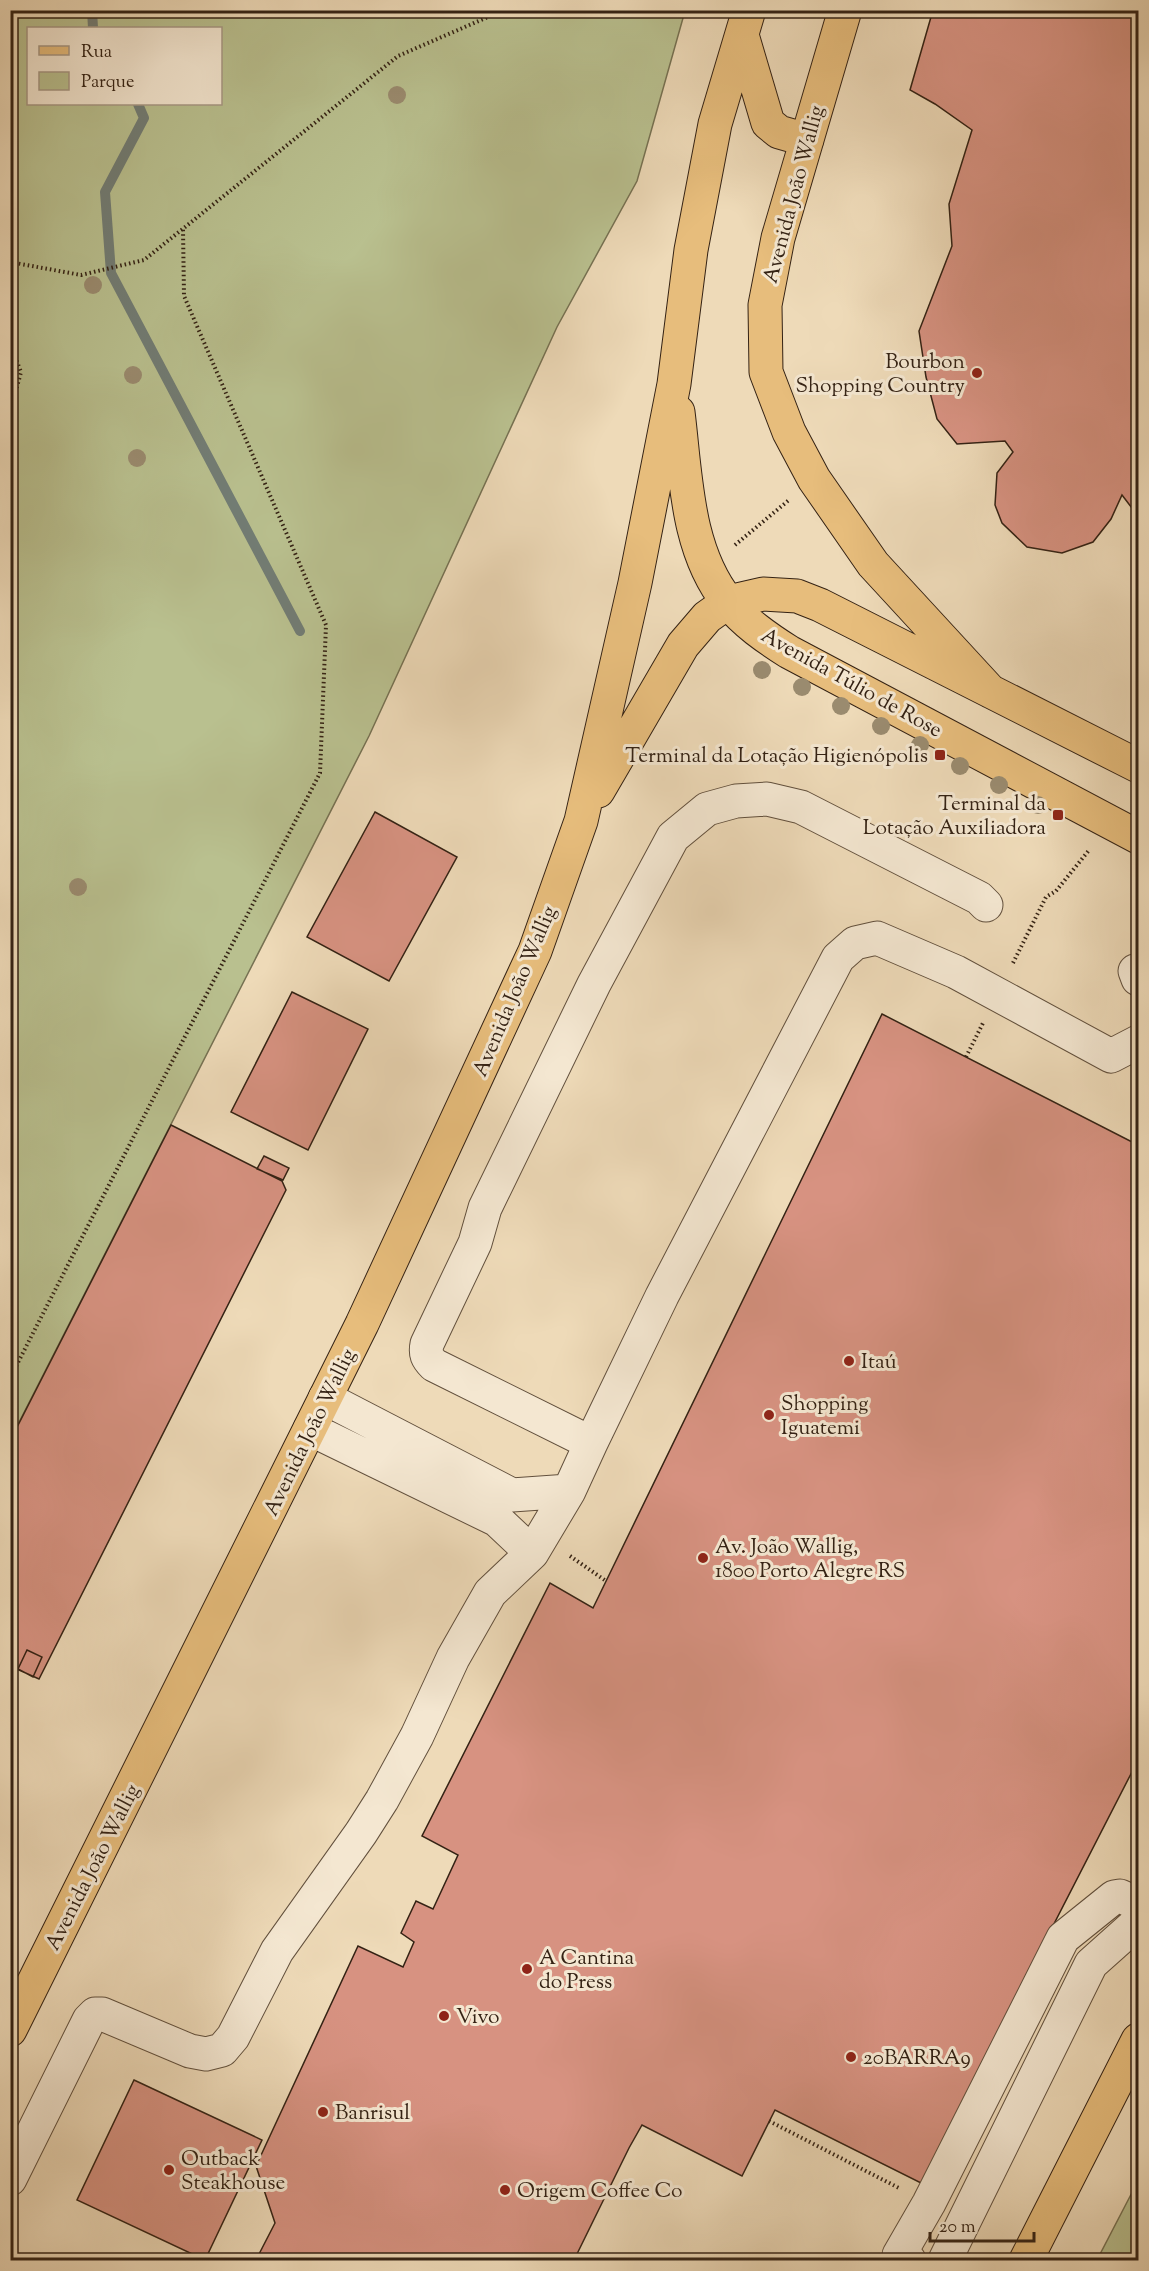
<svg xmlns="http://www.w3.org/2000/svg" width="1149" height="2271" viewBox="0 0 1149 2271" font-family="'Sorts Mill Goudy',serif">
	<style>
		.green { fill: #b9c08f; stroke: #767152; stroke-width: 1.5; fill-rule: evenodd }
		.lines { fill: none; stroke-linecap: round; stroke-linejoin: round }
		.stream { stroke: #727d75; stroke-width: 10 }
		.building { fill: #d79281; stroke: #342214; stroke-width: 1.5 }
		.minor-casing { stroke: #62503d; stroke-width: 35 }
		.major-casing { stroke: #342214; stroke-width: 35 }
		.path { stroke: #342214; stroke-width: 4; stroke-dasharray: 1.5 3; stroke-linecap: butt }
		.minor { stroke: #f4e7d1; stroke-width: 33 }
		.major { stroke: #e7bd7c; stroke-width: 33 }
		.tree { fill: #9a8b6f }
		.poi-dot { fill: #8f2418; stroke: #f4e7d1; stroke-width: 2 }
		.labels { text-anchor: middle; stroke-width: 6; stroke-linejoin: round; paint-order: stroke }
		.street-label { font-size: 21px; fill: #342214; stroke: #f4e7d1 }
		.poi-label { font-size: 21px; fill: #342214; stroke: #f4e7d1; text-anchor: start }
	</style>
	<rect width="100%" height="100%" fill="#eedab8"/>
	<filter id="stains"><feTurbulence type="fractalNoise" baseFrequency=".00333" numOctaves="4"/><feColorMatrix values="0 0 0 0 .2 0 0 0 0 .09 0 0 0 0 .02 0 0 0 .5 -.17"/></filter>
	<radialGradient id="worn" r=".72"><stop offset=".6" stop-color="#630" stop-opacity="0"/><stop offset="1" stop-color="#630" stop-opacity=".3"/></radialGradient>
	<path class="green" d="M11,10L685,11L637,181L557,327L369,736L11,1438ZM28,28H220V104H28Z
		M1138,2181V2260H1097Z"/>
	<g class="lines">
		<path class="stream" d="M92,10L93,28
			M138,104L144,118L105,192L111,273L300,631"/>
	</g>
	<path class="building" d="M933,10H1138V516L1122,495L1111,519L1093,542L1062,553L1027,547L1002,523L995,505L997,473L1013,452L1005,441L957,444L937,419L926,377L919,331L952,246L949,204L972,130L935,104L910,90Z
		M375,812L457,857L389,981L307,937Z
		M292,992L368,1029L308,1150L231,1112Z
		M882,1014L1138,1145V1768L1135,1766L921,2183L775,2110L742,2176L642,2125L629,2148L574,2260H256L275,2223L256,2166L358,1946L403,1967L414,1942L401,1933L416,1901L433,1909L458,1855L422,1836L550,1583L593,1608Z
		M171,1125L282,1181L286,1190L39,1679L10,1666V1441Z
		M264,1156L289,1168L283,1180L257,1169Z
		M27,1650L42,1657L33,1677L18,1669Z
		M134,2080L262,2140L205,2260L77,2200Z"/>
	<g class="lines">
		<defs>
			<path id="minor" d="M1135,971L1138,979
				M325,1398L512,1495L569,1491
				M310,1429L497,1520L532,1553
				M591,1443L434,1365C427,1358 425,1354 427,1344L475,1243L485,1208L594,984L673,837L707,809L736,801L767,799L801,807L979,898L986,905
				M10,2179L89,2020L95,2014H102L190,2051L206,2054L222,2050L233,2037L277,1951L361,1833L382,1800L417,1736L453,1658L490,1593L532,1553L569,1491L591,1443L662,1296L838,958L855,943L877,938L956,972L1111,1056L1138,1042
				M909,2260L899,2255L929,2203L1063,1938L1114,1897L1120,1896L1138,1904
				M945,2260L1091,1964L1138,1922"/>
			<path id="major" d="M845,10L778,238L765,305L766,372L789,432L814,479L873,564L990,691
				M742,35L768,123L779,132L807,140
				M678,412C686,476 686,550 728,602C745,623 767,638 789,652L1138,837
				M598,791L683,645L707,617L728,602L763,594L797,596L820,605L1138,766
				M10,2030L362,1324L535,951L581,821L635,583L674,384L691,250L715,124L749,10
				M1026,2260L1138,2040"/>
		</defs>
		<use href="#minor" class="minor-casing"/>
		<use href="#major" class="major-casing"/>
		<path class="path" d="M10,262L81,275L144,260L398,56L504,10
			M10,344L21,372L10,413
			M735,545L789,500
			M1013,963L1046,897L1056,891L1090,849
			M966,1057L983,1023
			M10,1378L320,773L326,625L184,296L183,229
			M570,1556L606,1581
			M769,2121L899,2188"/>
		<use href="#minor" class="minor"/>
		<use href="#major" class="major"/>
	</g>
	<g class="tree">
		<circle cx="397" cy="95" r="9"/>
		<circle cx="93" cy="285" r="9"/>
		<circle cx="133" cy="375" r="9"/>
		<circle cx="137" cy="458" r="9"/>
		<circle cx="762" cy="670" r="9"/>
		<circle cx="802" cy="687" r="9"/>
		<circle cx="841" cy="706" r="9"/>
		<circle cx="881" cy="726" r="9"/>
		<circle cx="920" cy="745" r="9"/>
		<circle cx="960" cy="766" r="9"/>
		<circle cx="999" cy="785" r="9"/>
		<circle cx="1038" cy="805" r="9"/>
		<circle cx="78" cy="887" r="9"/>
	</g>
	<g class="poi-dot">
		<circle cx="977" cy="373" r="6"/>
		<rect x="934" y="749" width="12" height="12" rx="3"/>
		<rect x="1052" y="809" width="12" height="12" rx="3"/>
		<circle cx="849" cy="1361" r="6"/>
		<circle cx="769" cy="1415" r="6"/>
		<circle cx="703" cy="1558" r="6"/>
		<circle cx="527" cy="1969" r="6"/>
		<circle cx="444" cy="2016" r="6"/>
		<circle cx="851" cy="2057" r="6"/>
		<circle cx="323" cy="2112" r="6"/>
		<circle cx="169" cy="2170" r="6"/>
		<circle cx="505" cy="2190" r="6"/>
	</g>
	<g class="labels">
		<g class="street-label">
			<text transform="translate(793 194) rotate(-75)" y="7">Avenida João Wallig</text>
			<text transform="translate(852 682) rotate(29)" y="7">Avenida Túlio de Rose</text>
			<text transform="translate(514 991) rotate(-67)" y="7">Avenida João Wallig</text>
			<text transform="translate(309 1432) rotate(-64)" y="7">Avenida João Wallig</text>
			<text transform="translate(92 1867) rotate(-63)" y="7">Avenida João Wallig</text>
		</g>
		<g class="poi-label">
			<text x="965" y="368" text-anchor="end">Bourbon<tspan x="965" dy="24">Shopping Country</tspan></text>
			<text x="928" y="762" text-anchor="end">Terminal da Lotação Higienópolis</text>
			<text x="1046" y="810" text-anchor="end">Terminal da<tspan x="1046" dy="24">Lotação Auxiliadora</tspan></text>
			<text x="861" y="1368">Itaú</text>
			<text x="781" y="1410">Shopping<tspan x="781" dy="24">Iguatemi</tspan></text>
			<text x="715" y="1553">Av. João Wallig,<tspan x="715" dy="24">1800 Porto Alegre RS</tspan></text>
			<text x="539" y="1964">A Cantina<tspan x="539" dy="24">do Press</tspan></text>
			<text x="456" y="2023">Vivo</text>
			<text x="863" y="2064">20BARRA9</text>
			<text x="335" y="2119">Banrisul</text>
			<text x="181" y="2165">Outback<tspan x="181" dy="24">Steakhouse</tspan></text>
			<text x="517" y="2197">Origem Coffee Co</text>
		</g>
	</g>
	<rect width="1149" height="2271" fill="none" stroke="#eedab8" stroke-width="36"/>
	<rect x="12" y="12" width="1125" height="2247" fill="none" stroke="#342214" stroke-width="3"/>
	<rect x="18" y="18" width="1113" height="2235" fill="none" stroke="#342214" stroke-width="1.5"/>
	<rect x="27" y="27" width="195" height="78" fill="#f4e7d1" stroke="#a79885" stroke-width="1.5"/>
	<rect x="39" y="46" width="30" height="9" fill="#e7bd7c" stroke="#a79885" stroke-width="1.5"/>
	<text x="81" y="57" font-size="18" fill="#342214">Rua</text>
	<rect x="39" y="72" width="30" height="18" fill="#b9c08f" stroke="#a79885" stroke-width="1.5"/>
	<text x="81" y="87" font-size="18" fill="#342214">Parque</text>
	<path d="M930 2232v9h104v-9" fill="none" stroke="#342214" stroke-width="3"/>
	<text x="939" y="2232" font-size="18" fill="#342214" stroke="#f4e7d1" stroke-width="4.5" paint-order="stroke">20 m</text>
	<rect width="100%" height="100%" filter="url(#stains)"/>
	<rect width="100%" height="100%" fill="url(#worn)"/>
</svg>
